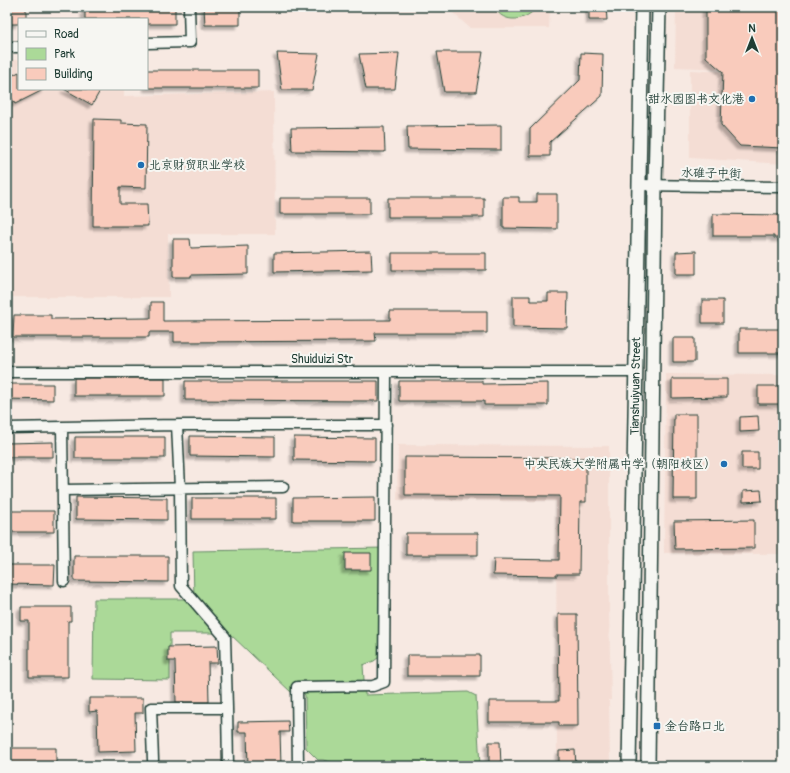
<svg xmlns="http://www.w3.org/2000/svg" width="790" height="773" viewBox="0 0 790 773" font-family="Pangolin,'LXGW WenKai TC',sans-serif">
	<style>
		.built { fill: #f4ddd4 }
		.green { fill: #abd998; stroke: #658b66 }
		.building { fill: #f9cbbc; stroke: #1f3d34; filter: url(#shadow) }
		.lines { fill: none; stroke-linecap: round; stroke-linejoin: round }
		.minor-casing { stroke: #1f3d34; stroke-width: 13 }
		.major-casing { stroke: #1f3d34; stroke-width: 16 }
		.minor { stroke: #f6f6f2; stroke-width: 10 }
		.major { stroke: #f6f6f2; stroke-width: 13 }
		.poi-dot { fill: #1f6fb2; stroke: #f6f6f2; stroke-width: 1.5 }
		.labels { text-anchor: middle; stroke-width: 4; stroke-linejoin: round; paint-order: stroke }
		.poi-label { font-size: 12px; fill: #1f3d34; stroke: #f6f6f2; text-anchor: end }
		.street-label { font-size: 12px; fill: #1f3d34; stroke: #f6f6f2 }
	</style>
	<defs>
		<filter id="shadow"><feDropShadow dx="-3.5" dy="3.5" stdDeviation="1" flood-color="#0004"/></filter>
	</defs>
	<rect width="100%" height="100%" fill="#f7e9e2"/>
	<filter id="ink" filterUnits="userSpaceOnUse"><feTurbulence type="fractalNoise" baseFrequency=".025" numOctaves="2"/><feDisplacementMap in="SourceGraphic" scale="8" xChannelSelector="R" yChannelSelector="G"/><feConvolveMatrix kernelMatrix="1 2 1 2 8 2 1 2 1" color-interpolation-filters="sRGB"/></filter>
	<g filter="url(#ink)">
		<path class="built" d="M446,7H550L549,28H470Z
			M676,7H783V71L675,67Z
			M7,60H19V89H124V96L274,92L275,234H168L169,297H7Z
			M690,70L783,74V164L690,158Z
			M666,374L783,375V554L664,553Z
			M398,445L609,446V610L611,700H609L610,766H557L556,501L397,500Z"/>
		<path class="green" d="M494,7H537C526,21 504,25 494,7Z
			M387,548L388,650L374,661L363,665L365,695L468,692L476,696L480,766H344L323,760H318L306,748L305,695L301,690L293,694L229,633H170V680L93,679L94,599H194L193,551Z"/>
		<path class="building" d="M7,7H26V19H19V24H7Z
			M175,7V24H147V19H85V8Z
			M204,7H240V25H205Z
			M589,7H606L607,20H589Z
			M706,7H783V148L740,146L721,125L723,72L706,57Z
			M437,52H483L476,92H444Z
			M277,53L319,54L312,90H282Z
			M399,53L395,89H366L359,54Z
			M581,53L603,54L602,96L550,142V156H530V129L580,80Z
			M147,70H258V88H147Z
			M19,72V89H45L15,104L7,90V78Z
			M64,89H101L92,105Z
			M94,119L121,120V123L147,124L146,188L120,187V204H147L148,226H93Z
			M501,125V150L408,149L407,126Z
			M384,127L385,152L292,151L291,128Z
			M537,194H557V229L503,228V197H519V202H537Z
			M280,198H370V214H280Z
			M388,198H484V217H388Z
			M713,214L783,215V238H774V236H713Z
			M173,239H190L191,248L248,246V274L191,275V277H173Z
			M371,251L372,270L274,272V253Z
			M696,251V274H676V252Z
			M392,253H486V270H392Z
			M548,293H568L567,328L513,327V296H530V301H548Z
			M702,300H723V323H702Z
			M151,302H163V321L390,320V311H487V333H375L376,341L174,342V332H149V337H13L14,315H51V319L151,318Z
			M739,329H783V353H739Z
			M673,338H695V362H673Z
			M74,378H165V396H74Z
			M672,379H727V397L672,398Z
			M185,381H378V401L185,400Z
			M399,381H482V384L548,383V405H484V401H399Z
			M7,384H53V400L7,399Z
			M758,386H783V404H758Z
			M674,414H697V499H673Z
			M758,416L759,431L740,432V417Z
			M190,436L275,437V457L190,456Z
			M75,437H165V458H75Z
			M294,437L375,438V461L294,460Z
			M53,442V457H7V443Z
			M742,452H758V469H742Z
			M405,457L586,458V502H580L579,574H557V576L493,575L494,559L559,560L560,496L405,495Z
			M761,490L762,501L743,502V491Z
			M76,497L167,498V520L76,519Z
			M375,497V521H293V498Z
			M192,498H276V519H192Z
			M7,511H54V532H7Z
			M754,520V548L675,549L674,521Z
			M406,533H478V555H406Z
			M345,553H371V570H345Z
			M74,556H168V582L74,581Z
			M7,565H55L54,585L7,584Z
			M21,607H71V621H68V677H29V621H21Z
			M558,614H577L578,726H559V722H489V701H559Z
			M217,646L218,663H208L209,702H176L175,661H168V647Z
			M407,655H480V676H407Z
			M89,698H143V713H135L136,751L98,752L97,711L89,712Z
			M288,721L289,732H280L281,766H248L247,732H238V722Z
			M489,742H500L501,766H489Z
			M7,748H56V766H7Z
			M575,750L576,766H559V751Z"/>
		<g class="lines">
			<defs>
				<path id="minor" d="M147,43L190,42L189,7
					M7,47H19
					M638,185L783,187
					M7,372H636
					M177,425L180,488L181,586L225,637L227,708
					M62,427L177,425H386
					M7,428L62,427L64,581
					M63,490L283,487
					M153,760L151,708H227L228,766
					M298,766L297,687L373,686L384,682L386,372"/>
				<g id="major">
					<path id="s1" d="M629,766L642,7"/>
					<path d="M648,766L655,185L659,7"/>
				</g>
			</defs>
			<use href="#minor" class="minor-casing"/>
			<use href="#major" class="major-casing"/>
			<use href="#minor" class="minor"/>
			<use href="#major" class="major"/>
		</g>
	</g>
	<g class="poi-dot">
		<circle cx="752" cy="99" r="4"/>
		<circle cx="141" cy="165" r="4"/>
		<circle cx="724" cy="464" r="4"/>
		<rect x="653" y="722" width="8" height="8" rx="2"/>
	</g>
	<g class="labels">
		<g class="poi-label">
			<text x="744" y="103">甜水园图书文化港</text>
			<text x="149" y="169" text-anchor="start">北京财贸职业学校</text>
			<text x="716" y="468">中央民族大学附属中学（朝阳校区）</text>
			<text x="665" y="730" text-anchor="start">金台路口北</text>
		</g>
		<g class="street-label">
			<text transform="translate(711 173) rotate(1)" y="4">水碓子中街</text>
			<text x="322" y="363">Shuiduizi Str</text>
			<text dy="4" stroke="none"><textPath href="#s1" startOffset="380">Tianshuiyuan Street</textPath></text>
		</g>
	</g>
	<rect width="790" height="773" fill="none" stroke="#f6f6f2" stroke-width="24"/>
	<rect x="12" y="12" width="766" height="749" fill="none" stroke="#1f3d34" stroke-width="1.5" filter="url(#ink)"/>
	<rect x="18" y="18" width="130" height="72" fill="#f6f6f2" stroke="#a0aca6"/>
	<rect x="26" y="31" width="20" height="6" fill="#f6f6f2" stroke="#a0aca6"/>
	<text x="54" y="38" font-size="12" fill="#1f3d34">Road</text>
	<rect x="26" y="48" width="20" height="12" fill="#abd998" stroke="#a0aca6"/>
	<text x="54" y="58" font-size="12" fill="#1f3d34">Park</text>
	<rect x="26" y="68" width="20" height="12" fill="#f9cbbc" stroke="#a0aca6"/>
	<text x="54" y="78" font-size="12" fill="#1f3d34">Building</text>
	<g transform="translate(752 38)" stroke="#f6f6f2" stroke-width="3" paint-order="stroke">
	<path d="M0-3L7 15L0 10L-7 15Z" fill="#1f3d34"/>
	<text y="-6" font-size="11" font-weight="bold" text-anchor="middle" fill="#1f3d34">N</text>
	</g>
</svg>
